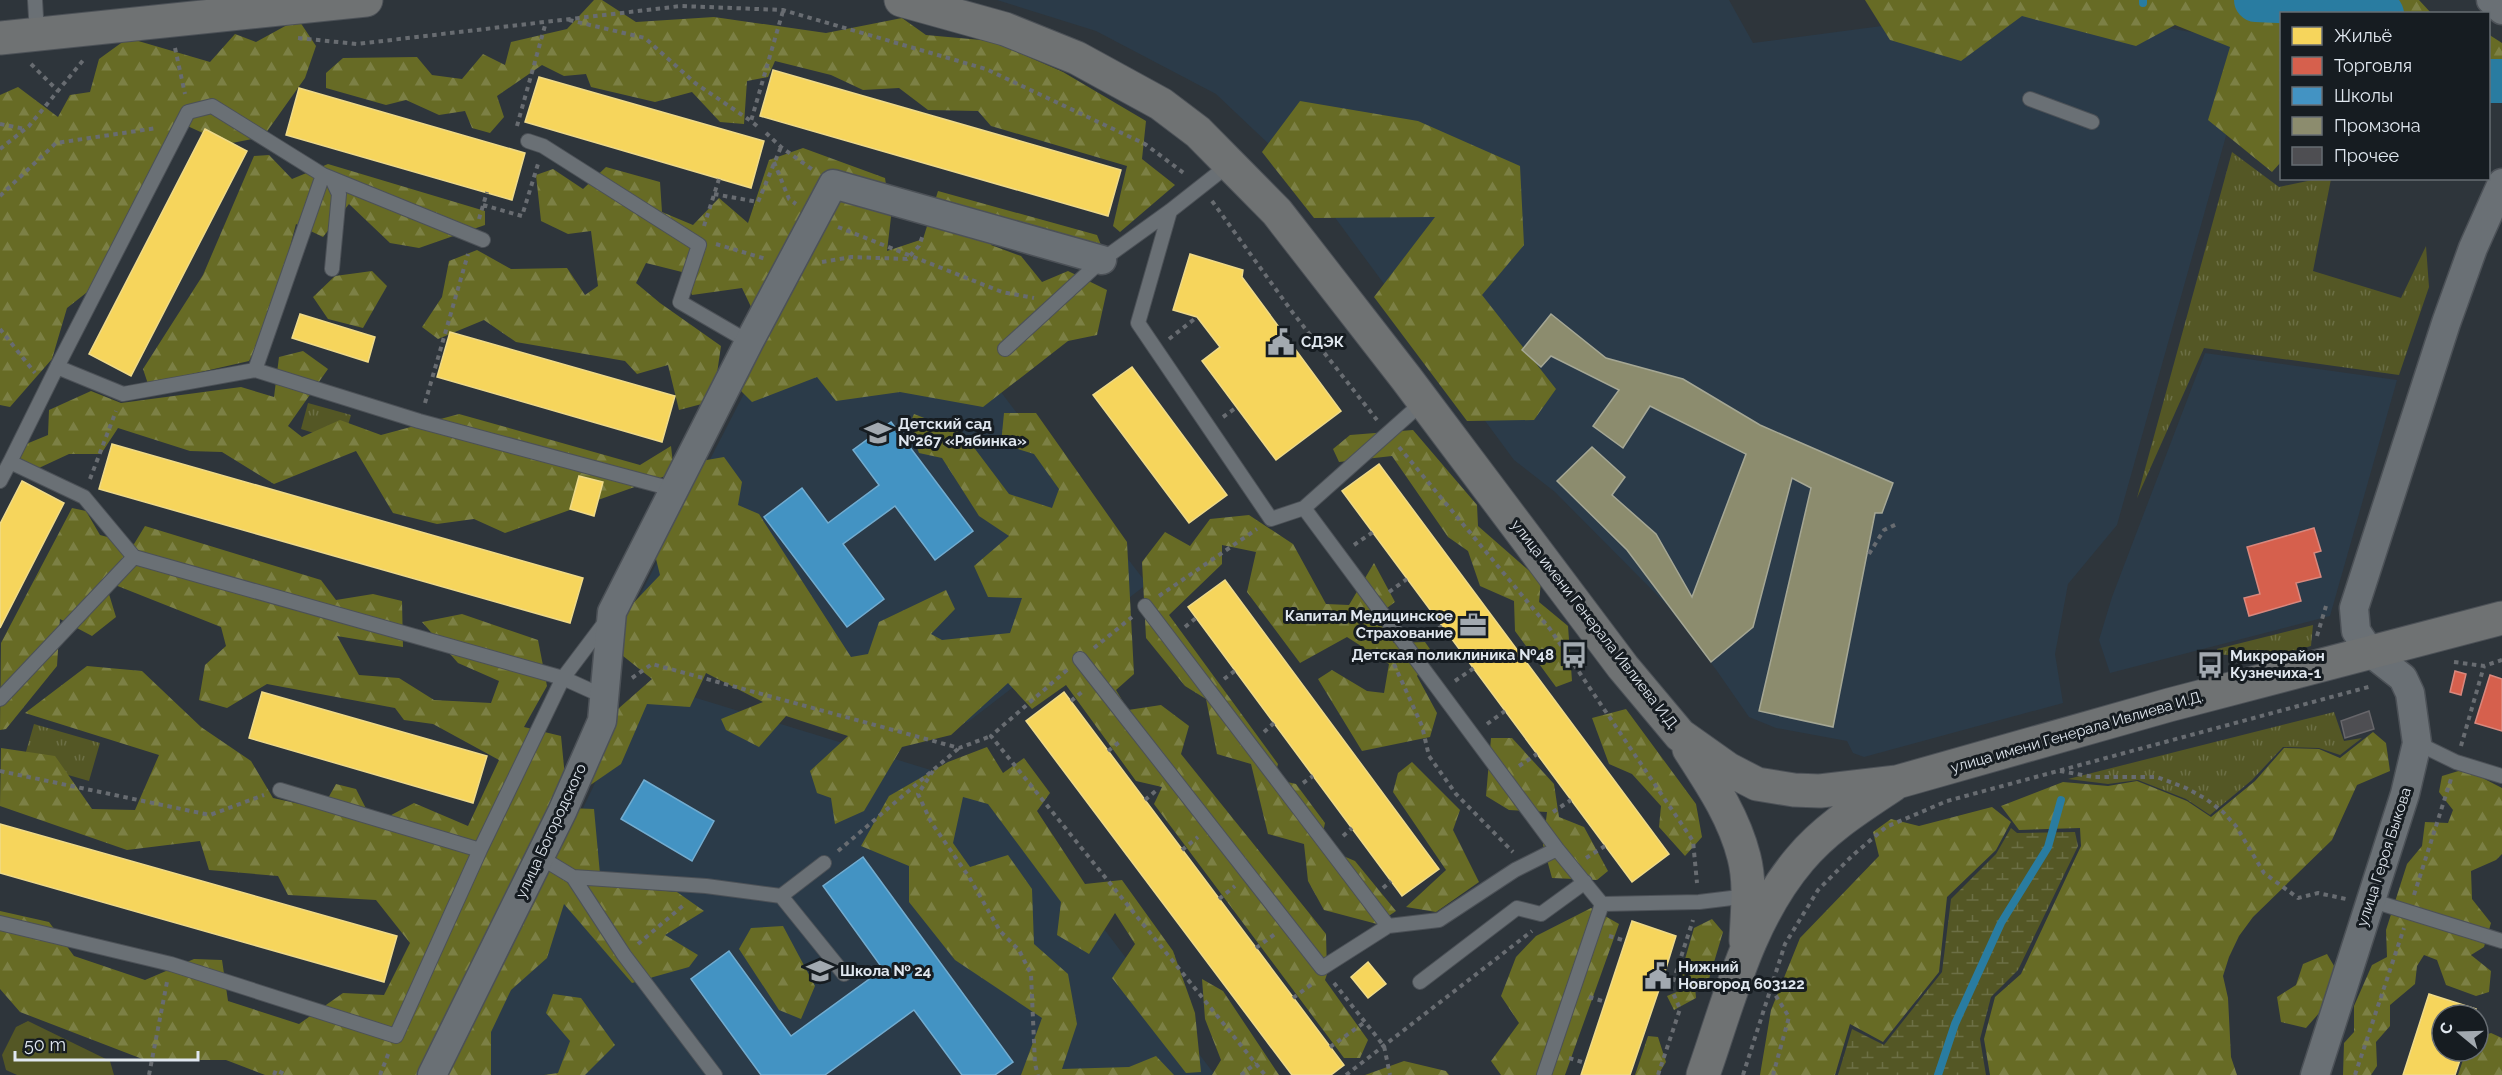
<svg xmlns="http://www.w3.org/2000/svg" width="2502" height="1075" viewBox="0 0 2502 1075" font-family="Raleway,sans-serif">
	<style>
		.built { fill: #2b3b49 }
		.grass { fill: url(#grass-tufts) }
		.forest { fill: url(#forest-firs) }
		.wetland { fill: url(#wetland-marsh) }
		.garden { fill: #545725 }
		.homes { fill: #f6d55c; stroke: #efda88; stroke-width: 1.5 }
		.shops { fill: #d6604d; stroke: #d9887e; stroke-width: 1.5 }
		.schools { fill: #4393c3; stroke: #72acd0; stroke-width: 1.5 }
		.industry { fill: #8c8c6e; stroke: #a5a795; stroke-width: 1.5 }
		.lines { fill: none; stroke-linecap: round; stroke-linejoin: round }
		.stream { stroke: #297ca1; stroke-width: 8 }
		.river { stroke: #297ca1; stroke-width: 44 }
		.building { fill: #4e4e52; stroke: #67666a; stroke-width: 1.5 }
		.lane-casing { stroke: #4c5157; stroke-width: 16 }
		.street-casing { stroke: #4c5157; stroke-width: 31 }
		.secondary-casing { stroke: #4c5157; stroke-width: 35 }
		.path { stroke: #686c71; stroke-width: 4; stroke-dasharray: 4.5 4.5; stroke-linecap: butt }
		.lane { stroke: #6a7075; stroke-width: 14 }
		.street { stroke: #6a7075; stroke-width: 28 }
		.secondary { stroke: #6f7273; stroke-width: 33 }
		.labels { text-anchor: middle; stroke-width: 6; stroke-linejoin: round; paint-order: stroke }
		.poi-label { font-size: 15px; font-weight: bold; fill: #e0e7ef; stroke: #161c21; text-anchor: start }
		.street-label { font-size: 15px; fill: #e0e7ef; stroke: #161c21 }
	</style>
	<defs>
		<pattern id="grass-tufts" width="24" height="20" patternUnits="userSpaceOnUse" patternTransform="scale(1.5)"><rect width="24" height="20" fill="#545725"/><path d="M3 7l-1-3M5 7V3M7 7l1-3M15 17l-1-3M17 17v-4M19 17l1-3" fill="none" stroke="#6c6f45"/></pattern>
		<pattern id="forest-firs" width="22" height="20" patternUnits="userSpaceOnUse" patternTransform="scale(1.5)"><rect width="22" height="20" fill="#676b25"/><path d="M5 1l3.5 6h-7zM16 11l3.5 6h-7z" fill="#7c8045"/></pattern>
		<pattern id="wetland-marsh" width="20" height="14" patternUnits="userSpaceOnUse" patternTransform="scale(1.5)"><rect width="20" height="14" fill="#545725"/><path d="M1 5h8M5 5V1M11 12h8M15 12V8" fill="none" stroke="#6c6f45"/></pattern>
	</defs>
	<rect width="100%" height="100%" fill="#2e353b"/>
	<path class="built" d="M997,0H1729L1753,43L2040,5L2252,43L2117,525L2068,584L2055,654L2063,703L1864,757L1853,753L1847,741L1776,728L1749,717L1717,671L1667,605L1555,492L1514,460L1308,181L1216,94L1096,31Z
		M912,275L1147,584L968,722L934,728L621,632L801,283Z
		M2205,353L2397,380L2330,616L2110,673L2099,640L2112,597Z
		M667,689L999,791L1215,1075H455L630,710Z"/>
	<path class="grass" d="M2232,152L2279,187L2317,179H2331L2313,271L2401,298L2426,246L2429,287L2399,375L2204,348L2137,498Z
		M308,403L351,415L343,442L301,429Z
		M2313,625L2311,646L2257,661L2236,656L2218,654L2217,649Z
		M2334,712L2344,741L2362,738L2340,755L2319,748L2283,747L2252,780L2210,815L2186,799L2138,780L2108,784L2068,779Z
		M34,724L100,743L89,781L23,762Z"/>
	<path class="forest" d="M594,0H602L636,22L714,17L826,33L902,18L926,35L992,41L1063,72L1146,121L1142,159L1175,185L1120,232L1113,226L1127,166L991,126L978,111L928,110L899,88L863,90L831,75L775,61L768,77L747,81L744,124L720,122L692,92L655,102L591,87L586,74L564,76L542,65L497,96L504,117L490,133L472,128L465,111L439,115L406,100L386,105L326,88V73L343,58L417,57L432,75L462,79L483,54L505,65L511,42L567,29Z
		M1865,0H2419L2431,13L2282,14L2281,162L2272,172L2208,120L2230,47L2175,25L2136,46L2022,16L1961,61L1890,40Z
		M298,19L316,46L305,78L263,137L227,144L183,124L100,282L67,308L52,359L10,407L0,405V95L18,87L58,117L70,95L90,92L99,59L128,38L210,62L235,34L256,42Z
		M2488,34L2502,43V73L2489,103Z
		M1300,101L1418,121L1520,166L1524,245L1482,295L1556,389L1534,420L1467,421L1374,297L1435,217L1314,218L1262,152Z
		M803,148L885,178L891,217L887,251L923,239L938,191L1097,235L1103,250L998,226L991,245L1021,256L1042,282L1068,271L1107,290L1097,335L1068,341L983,407L900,392L836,401L817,377L752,402L736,386L764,334L742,288L692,295L682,272L646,263L636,283L660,303L721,346L713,401L679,410L668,365L637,374L625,361L516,342L484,320L438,339L422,327L442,297L449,261L477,250L511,269L567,268L585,295L598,286L591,231L568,234L541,221L536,175L553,169L583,189L606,167L660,182L662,212L693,225L719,198L748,223L769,160Z
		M269,155L292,179L328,164L485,211V225L419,248L390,243L349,204L323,237L296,224L273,312L249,361L148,384L143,369L203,275L254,156Z
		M372,271L387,286L363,328L328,319L313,297L335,276Z
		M303,351L328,369L288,426L302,437L340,420L381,435L459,414L640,465L671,446L674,473L505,533L474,519L437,524L393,513L356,451L274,484L222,452L190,451L118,428L101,454H69L26,474L14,449L48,435L49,410L91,391L121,403L241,387L274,397L279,357Z
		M1004,413H1036L1127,542L1134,674L1116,690L1128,710L1161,705L1189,726L1181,754L1326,934L1327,974L1325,980L1368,1040L1360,1058H1344L1154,804L1162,787L1136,781L1066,685L1032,709L1008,683L951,735L902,747L864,811L835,824L831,798L817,793L810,771L848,736L786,716L759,747L726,730L721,719L763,702L706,673L690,707L647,704L621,764L589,786L588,772L610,716L652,679L618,652L619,618L660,575L653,547L701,461L724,457L742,482L738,505L759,514L851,657L868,654L879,622L946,590L955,609L931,634L942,640L1010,633L1022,598L988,597L974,566L1009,536L979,516L942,458L919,453L909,425L914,414L963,433L1009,494L1052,508L1059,489L1034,454L1001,444Z
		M1413,430L1477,505L1478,526L1541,581L1539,602L1568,626L1572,681L1556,687L1515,631L1514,601L1480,586L1468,551L1448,537L1392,456L1339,462L1333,449L1350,435Z
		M72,508L86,511L100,535L134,544L145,526L321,580L336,600L373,594L402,601L403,647L337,636L359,675L399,678L434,700L491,703L499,681L458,663L422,622L462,614L538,640L547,686L524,727L561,736L565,777L423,1070L417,1075H265L226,1060H145L20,1012L0,989V911L49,922L74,956L145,980L194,959L222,960L228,1001L299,1024L343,993L384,995L410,943L376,900L288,895L278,876L209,870L200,841L127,850L0,806L1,748L55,756L92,809L135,810L159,755L25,713L87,666L142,671L201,727L251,761L273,798L322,809L336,784L356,789L374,824L414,803L468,826L499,760L433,724L404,720L395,708L267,684L227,708L199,700L205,665L226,646L221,627L105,581L116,617L92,636L60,619L57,666L6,729L0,730L1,643Z
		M1249,515L1293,544L1326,604L1349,605L1374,563L1395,602L1375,617L1394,643L1425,642L1432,652L1417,676L1437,713L1430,737L1362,751L1318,679L1332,670L1367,691L1384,693L1389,664L1347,637L1300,663L1247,592L1256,552L1222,545V564L1169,615L1278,764L1274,779L1296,784L1325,823L1320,846L1355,861L1396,911L1377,924L1324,910L1308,881L1304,844L1268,834L1251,764L1217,754L1206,699L1185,686L1146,638L1142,562L1165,532L1190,546L1210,519Z
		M1626,709L1696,804L1702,837L1685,856L1659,827L1661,806L1632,774L1609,764L1592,718Z
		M2373,732L2386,743L2390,771L2357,785L2332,840L2253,917L2239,936L2229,957L2223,976L2228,998L2231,1057L2237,1075H1990L1984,1039L1995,997L2021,974L2081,846L2080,828L2019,830L2001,806L2063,782L2108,786L2137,781L2187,801L2211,817L2255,781L2284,748L2319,749L2340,758Z
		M1491,738H1512L1554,784L1559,817L1584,827L1608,871L1597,880L1552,878L1543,845L1547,812L1509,810L1486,796Z
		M987,747L1003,773L1024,758L1050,793L1037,811L1085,884L1122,880L1173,951L1195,1013L1201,1072L1186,1073L1112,978L1135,944L1115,913L1089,954L1057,935L1061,902L988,804L963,797L953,843L970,867L1008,855L1032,889L1034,944L1068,974L1077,1024L1062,1069L1129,1067L1156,1056L1174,1075H1021L1042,1018L955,960L909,902V866L861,846L889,796L948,762Z
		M1412,762L1460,810L1453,830L1479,882L1436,912L1406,907L1446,870L1393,792L1398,773Z
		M2465,769L2502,788V854L2496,860L2471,871L2472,899L2491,923L2484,947L2471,955L2491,971L2489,992L2476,996L2446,985L2437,960L2424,955L2417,966L2415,984L2390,1005V1026L2376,1042L2377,1066L2371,1075H2343L2344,1043L2354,1032V1006L2372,965L2387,957L2386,930L2407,864L2422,846L2425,822L2448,823L2453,810L2439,792L2442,776Z
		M1992,807L2011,822L1996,850L1947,897L1939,972L1883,1042L1850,1024L1835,1075H1760L1771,1010L1800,938L1879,856L1873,832L1891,819L1919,826Z
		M569,808L594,809L601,885L677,892L704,911L665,935L698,955L689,967L632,983L564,904L547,958L511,990L491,1032V1075H444Z
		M1591,908L1619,924L1565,1075H1501L1491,1061L1519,1023L1501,996L1516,957L1536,936Z
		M1712,919L1723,932L1709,979L1695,986L1696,998L1674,1010L1667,996L1686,988L1681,973L1694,928Z
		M783,926L815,986L801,1019L779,1010L739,949L751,928Z
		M2327,954L2337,971L2320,1012L2306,1028L2281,1022L2277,997L2296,985L2303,964Z
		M1202,979L1223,991L1279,1075H1212L1221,1060L1205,1019Z
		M553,994L581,998L615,1045L585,1075H544L558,1073L570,1041L546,1013Z
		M2491,1033L2502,1038V1075H2458L2466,1051H2478V1037Z
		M1648,1036L1658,1037L1666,1062L1658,1075H1635Z
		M1404,1061L1446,1071L1449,1075H1365Z"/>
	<path class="wetland" d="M2011,828L2017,833L2075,832L2078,846L2018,970L1991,997L1980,1039L1986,1075H1838L1852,1029L1884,1045L1942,972L1951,899L1996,854Z"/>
	<path class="garden" d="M28,1021L110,1061L114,1075H17L6,1070L2,1055L16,1027Z"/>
	<path class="homes" d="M773,70L1121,170L1108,216L760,116Z
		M539,77L764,141L751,188L525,122Z
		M299,88L525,153L512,200L286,135Z
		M205,129L247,151L131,376L89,354Z
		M1190,254L1243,270L1242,277L1341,411L1276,460L1202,361L1220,347L1197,317L1173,310Z
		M300,314L375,337L368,362L292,338Z
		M450,332L675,396L662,442L437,377Z
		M1132,367L1227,495L1189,523L1093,395Z
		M112,444L583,578L570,623L99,489Z
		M1379,464L1669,854L1632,882L1342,491Z
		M579,476L603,482L594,516L570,509Z
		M22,481L64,503L0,628V524Z
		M1225,580L1439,869L1402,896L1188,607Z
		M262,692L487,756L473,803L249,738Z
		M1064,692L1344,1065L1331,1075H1292L1026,721Z
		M0,824L397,936L384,982L0,873Z
		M1632,921L1676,936L1663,978L1630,1075H1581Z
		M1368,962L1386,984L1368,998L1351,977Z
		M2429,994L2476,1009L2474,1015H2442V1051H2463L2455,1075H2403Z"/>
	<path class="shops" d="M2314,528L2321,551L2314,553L2321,577L2296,583L2301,601L2249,616L2244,598L2260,594L2247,547Z
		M2455,671L2466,674L2461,695L2450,692Z
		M2490,675L2502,679V731L2475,723Z"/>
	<path class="schools" d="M891,422L973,531L935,560L895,506L843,544L884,599L847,627L764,517L802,488L828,523L879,485L853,450Z
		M644,780L714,821L692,861L621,819Z
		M863,857L1013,1062L995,1075H962L914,1010L825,1075H761L691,979L729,951L791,1036L883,969L823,886Z"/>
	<path class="industry" d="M1551,314L1606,358L1683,379L1760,425L1893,483L1882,513H1875L1833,727L1759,711L1811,488L1792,478L1753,627L1711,662L1627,550L1557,481L1592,447L1625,477L1612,495L1656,534L1692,597L1746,454L1650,406L1623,448L1593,426L1619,390L1551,356L1541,367L1522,350Z"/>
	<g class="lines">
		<path class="stream" d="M2143,3V0
			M1938,1075L1955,1024L2001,923L2048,847L2061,800"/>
		<path class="river" d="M2256,0L2368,5L2382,14
			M2488,81H2502"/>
	</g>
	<path class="building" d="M2369,711L2374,729L2345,738L2341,721Z"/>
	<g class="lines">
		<defs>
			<path id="lane" d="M35,0L37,34
				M2030,99L2092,122
				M528,141L543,146L699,245L680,302L749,342
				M323,175L483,240
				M332,179L339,194L332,269
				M1170,211L1138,323L1271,519L1304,508L1423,402
				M1005,349L1102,260L1170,211L1231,163
				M255,370L323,175L212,106L188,112L57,367L123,394L255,370L419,421L676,490
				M10,462L57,367
				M0,481L10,462L84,497L134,557L563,678L605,697
				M1304,508L1557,849L1602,904L1699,902L1748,896
				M1145,606L1388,926
				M1080,659L1322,968L1388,926L1439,920L1515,870L1557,849
				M0,699L134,557
				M2417,743L2456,762L2502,776
				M280,790L480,850
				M540,857L573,877L624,955L715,1075
				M573,877L706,886L781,896L824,863
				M781,896L844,974
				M2370,900L2502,941
				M0,923L171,964L396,1036L480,850L563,678L606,621
				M1420,982L1517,908L1541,914L1585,882
				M1544,1075L1602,904"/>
			<path id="street" d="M2491,0L2502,10
				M432,1075L562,812L602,721L612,612L749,342L833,184L1102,260
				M2315,1075L2405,794L2417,743L2410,693L2403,678L2370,652L2356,631L2354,608L2446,323L2473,248L2502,183"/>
			<path id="secondary" d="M901,0L1005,29L1077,58L1161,104L1198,132L1277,212L1406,378L1623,667L1680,735L1728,769L1757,784L1794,790L1820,791L1897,782L2169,705L2502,618
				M0,38L366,0
				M1689,749C1711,783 1734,817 1744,857C1751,884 1747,913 1746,941
				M1703,1075C1729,1001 1748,920 1800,859C1826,828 1860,807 1893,785"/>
		</defs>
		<use href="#lane" class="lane-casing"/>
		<use href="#street" class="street-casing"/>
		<use href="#secondary" class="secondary-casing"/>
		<path class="path" d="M569,20L645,38L695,83L751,121
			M298,38L357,44L681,6L783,10L986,69L1145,144L1185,174
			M175,48L185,94
			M31,64L58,91
			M0,124L25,129
			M517,126L546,22
			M757,126L751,121L783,11
			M766,133L781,147L813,170
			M0,149L29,126L85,58
			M774,162L789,199L796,204
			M714,194L758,202L781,147
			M0,196L56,143L157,128
			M1212,201L1293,313L1377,420
			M483,205L522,216L538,164
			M479,219L487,192
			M704,226L719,179
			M838,227L1002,292L1034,298
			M716,244L766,259
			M822,262L851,257L907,259L919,246L923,235
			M0,329L35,373
			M1169,339L1197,317
			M425,403L468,254
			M1223,417L1237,407
			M1399,447L1550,629L1693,841L1697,883
			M90,479L116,411
			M1354,545L1373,532
			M1869,554L1884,530L1899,523
			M1389,592L1407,579
			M1159,596L1257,529
			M1185,627L1196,618
			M2317,636L2326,606
			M1424,639L1442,626
			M1094,648L1132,617
			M2454,662L2484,666L2502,660
			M1394,664L1422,726L1429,756L1456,794L1513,852
			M1067,670L991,736L1265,1075
			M632,678L652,664L959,748L991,736
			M1224,679L1236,670
			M1455,681L1474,668
			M1071,701L1082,692
			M1487,724L1505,711
			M1264,732L1274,723
			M2461,746L2484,666
			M1108,751L1122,740
			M1519,766L1537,754
			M0,771L210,815L264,795
			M933,771L918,794L931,822L969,877L1000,931L1019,950L1031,974L1035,1064L1038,1075
			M2060,771L2094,777H2157L2186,788L2206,799L2223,812L2236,826L2264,873L2298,898L2318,893L2346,899
			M1303,783L1313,776
			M1145,800L1158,789
			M1553,812L1571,800
			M1343,836L1352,828
			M1182,850L1198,837
			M838,851L959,748
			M1586,858L1605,846
			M1383,888L1391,881
			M2414,895L2451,779
			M1219,899L1235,886
			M1609,936L1626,941
			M638,944L685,904
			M1256,948L1275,934
			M1334,983L1384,1046L1390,1075
			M1771,988L1789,1017L1773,1075
			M1589,997L1606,1002
			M1293,998L1312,984
			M1330,1047L1365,1022
			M1569,1058L1585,1063
			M149,1075L167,982
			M274,1075L276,1070L286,1075
			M380,1075L389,1052
			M1241,1075L1256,1063
			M1346,1075L1532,931
			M1658,1075L1680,1009L1671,988L1693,920
			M1743,1075L1785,944L1818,890L1853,855L1886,827L1947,801L2372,686
			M2355,1075L2404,928"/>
		<use href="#lane" class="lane"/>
		<use href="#street" class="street"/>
		<use href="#secondary" class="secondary"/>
	</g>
	<defs>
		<symbol id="civic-bare" viewBox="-9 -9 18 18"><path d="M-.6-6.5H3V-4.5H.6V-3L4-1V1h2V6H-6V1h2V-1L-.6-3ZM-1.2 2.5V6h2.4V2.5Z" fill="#a2a9b0" stroke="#161c21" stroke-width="2.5" paint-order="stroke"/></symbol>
		<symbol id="school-bare" viewBox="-9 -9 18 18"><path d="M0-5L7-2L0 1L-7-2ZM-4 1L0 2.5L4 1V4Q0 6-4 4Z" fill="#a2a9b0" stroke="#161c21" stroke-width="2.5" paint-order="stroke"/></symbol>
		<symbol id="office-bare" viewBox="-9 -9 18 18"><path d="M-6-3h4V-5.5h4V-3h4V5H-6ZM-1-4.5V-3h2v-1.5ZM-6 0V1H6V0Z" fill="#a2a9b0" stroke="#161c21" stroke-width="2.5" paint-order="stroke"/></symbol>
		<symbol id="bus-bare" viewBox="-9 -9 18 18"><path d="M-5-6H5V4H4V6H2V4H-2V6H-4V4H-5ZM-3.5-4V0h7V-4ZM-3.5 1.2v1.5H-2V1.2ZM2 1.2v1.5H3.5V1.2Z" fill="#a2a9b0" stroke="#161c21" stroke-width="2.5" paint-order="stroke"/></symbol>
	</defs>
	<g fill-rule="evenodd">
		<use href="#civic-bare" x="1262" y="323" width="38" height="38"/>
		<use href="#school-bare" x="859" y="414" width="38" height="38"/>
		<use href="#office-bare" x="1454" y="606" width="38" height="38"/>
		<use href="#bus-bare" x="1555" y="636" width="38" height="38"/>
		<use href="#bus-bare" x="2191" y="646" width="38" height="38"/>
		<use href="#school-bare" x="801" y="952" width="38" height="38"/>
		<use href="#civic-bare" x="1639" y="957" width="38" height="38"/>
	</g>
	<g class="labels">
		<g class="poi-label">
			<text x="1301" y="347">СДЭК</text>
			<text x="898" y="429">Детский сад<tspan x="898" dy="17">№267 «Рябинка»</tspan></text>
			<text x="1453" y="621" text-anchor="end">Капитал Медицинское<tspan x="1453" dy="17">Страхование</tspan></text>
			<text x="1554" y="660" text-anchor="end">Детская поликлиника №48</text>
			<text x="2230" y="661">Микрорайон<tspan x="2230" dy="17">Кузнечиха-1</tspan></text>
			<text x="1678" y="972">Нижний<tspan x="1678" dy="17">Новгород 603122</tspan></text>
			<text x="840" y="976">Школа № 24</text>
		</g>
		<g class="street-label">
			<text transform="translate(1595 625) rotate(52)" y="5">улица имени Генерала Ивлиева И.Д.</text>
			<text transform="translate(2077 732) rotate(-16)" y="5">улица имени Генерала Ивлиева И.Д.</text>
			<text transform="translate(551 831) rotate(-65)" y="5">улица Богородского</text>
			<text transform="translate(2384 857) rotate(-72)" y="5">улица Героя Быкова</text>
		</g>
	</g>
	<rect x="2280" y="12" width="210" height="168" fill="#161c21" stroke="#676d73" stroke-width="1.5"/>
	<rect x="2292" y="27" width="30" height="18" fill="#f6d55c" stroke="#676d73" stroke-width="1.5"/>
	<text x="2334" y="42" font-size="18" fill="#e0e7ef">Жильё</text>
	<rect x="2292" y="57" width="30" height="18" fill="#d6604d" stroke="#676d73" stroke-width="1.5"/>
	<text x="2334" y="72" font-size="18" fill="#e0e7ef">Торговля</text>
	<rect x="2292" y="87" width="30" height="18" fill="#4393c3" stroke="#676d73" stroke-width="1.5"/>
	<text x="2334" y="102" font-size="18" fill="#e0e7ef">Школы</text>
	<rect x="2292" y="117" width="30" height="18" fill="#8c8c6e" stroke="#676d73" stroke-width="1.5"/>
	<text x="2334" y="132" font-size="18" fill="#e0e7ef">Промзона</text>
	<rect x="2292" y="147" width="30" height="18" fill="#4e4e52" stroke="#676d73" stroke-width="1.5"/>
	<text x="2334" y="162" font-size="18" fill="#e0e7ef">Прочее</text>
	<g transform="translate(2460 1033) rotate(289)"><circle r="28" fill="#161c21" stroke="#676d73" stroke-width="1.5"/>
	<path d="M0-4.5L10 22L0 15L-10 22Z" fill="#a2a9b0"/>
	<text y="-9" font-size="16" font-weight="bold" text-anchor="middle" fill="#e0e7ef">С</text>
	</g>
	<path d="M15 1051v9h183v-9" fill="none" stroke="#e0e7ef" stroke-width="3"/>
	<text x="24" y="1051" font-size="18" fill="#e0e7ef" stroke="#161c21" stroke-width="4.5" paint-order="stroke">50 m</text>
</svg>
